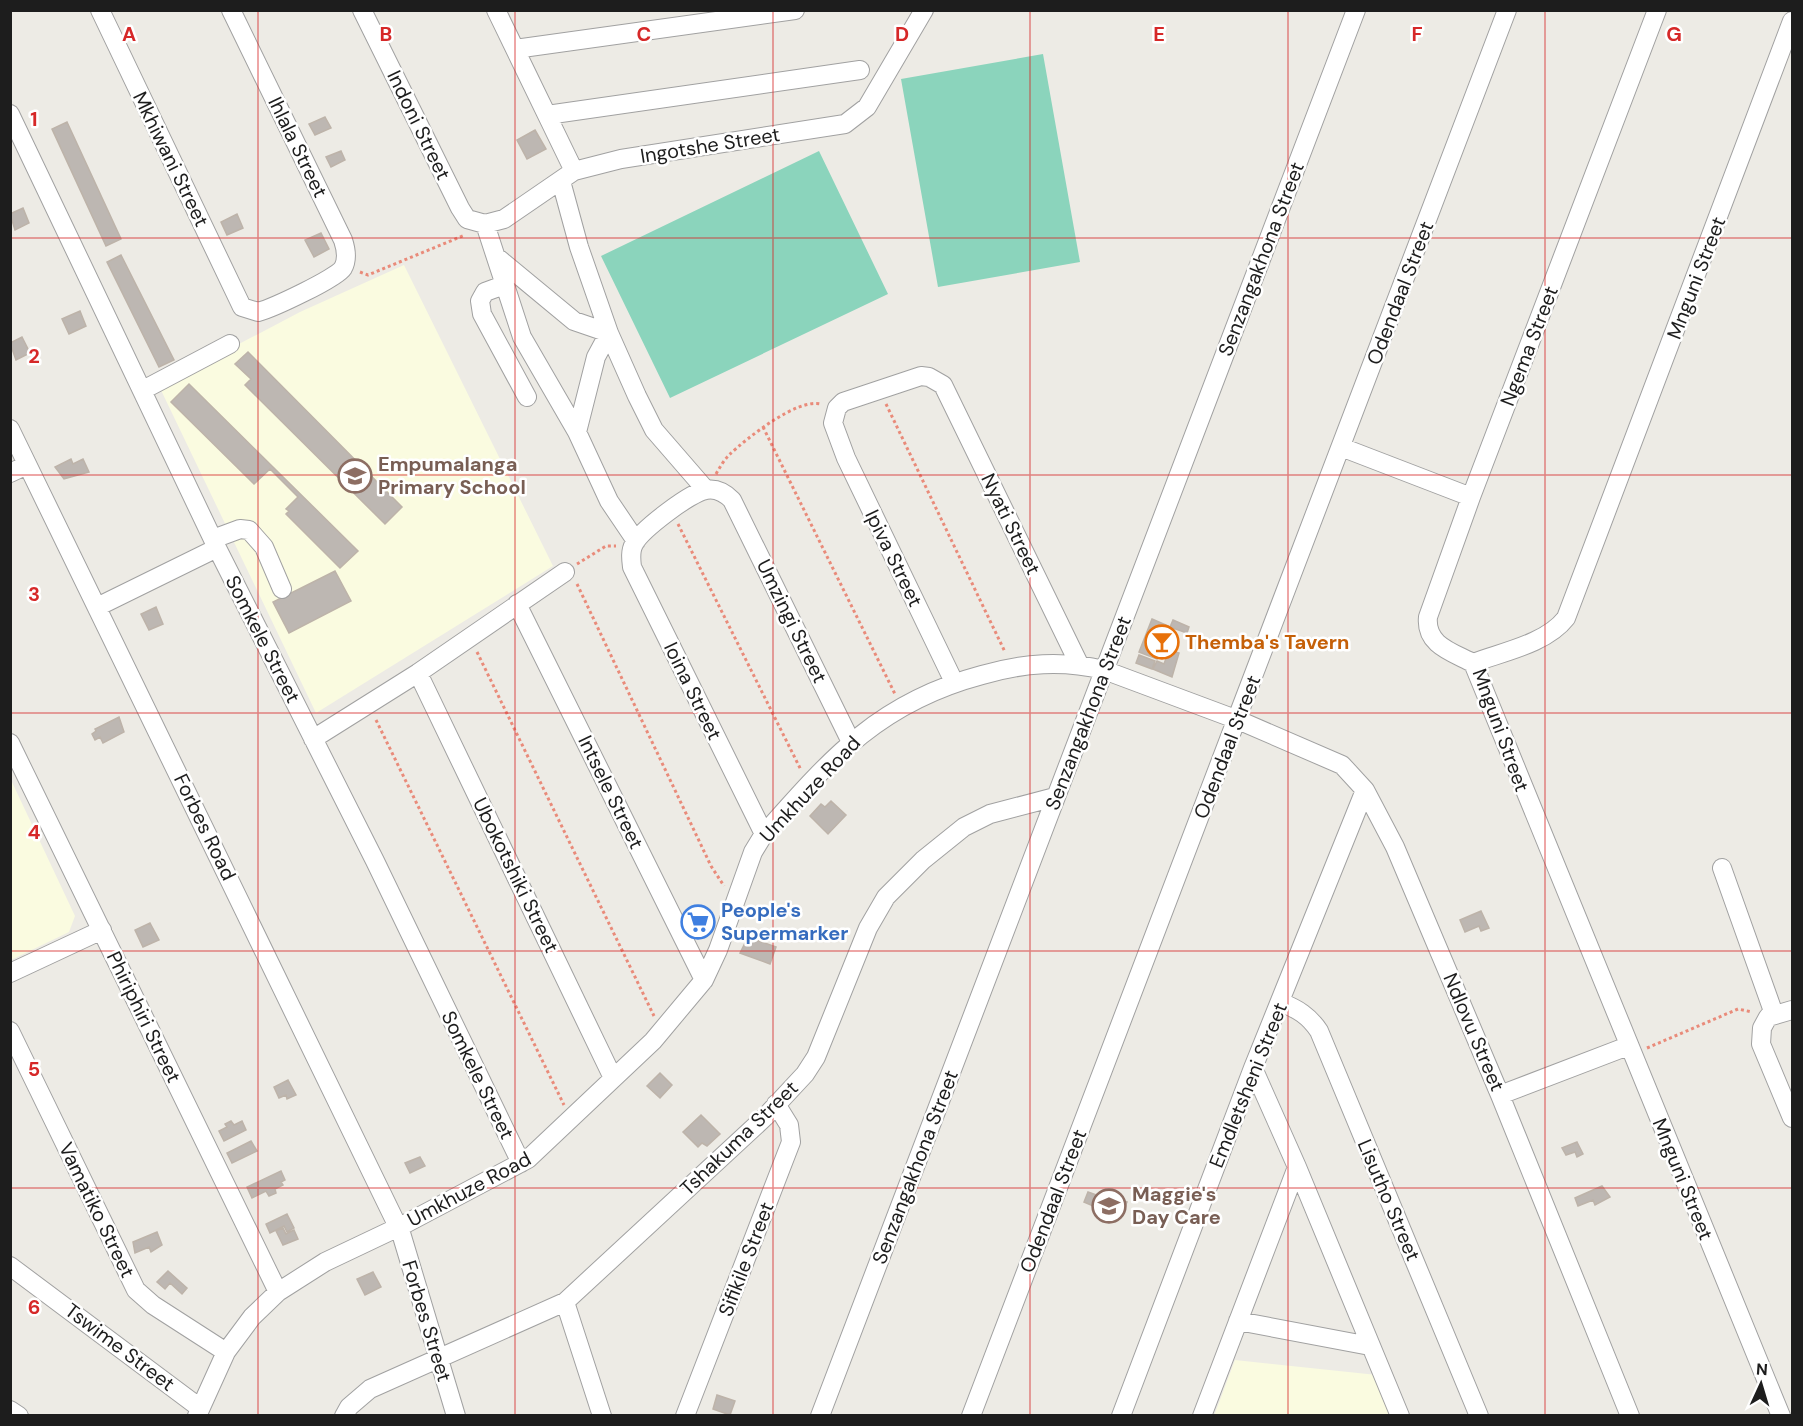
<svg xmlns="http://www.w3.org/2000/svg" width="1803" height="1426" viewBox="0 0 1803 1426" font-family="'DM Sans',sans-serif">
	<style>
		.education { fill: #fafbe0 }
		.pitch { fill: #8bd4bc }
		.building { fill: #bdb7b2; stroke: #bdb3a9; stroke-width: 1.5 }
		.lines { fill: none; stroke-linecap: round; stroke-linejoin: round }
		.minor-casing { stroke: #a1a1a1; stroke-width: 20 }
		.path { stroke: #e98b7a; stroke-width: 3; stroke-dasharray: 3 3; stroke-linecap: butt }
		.minor { stroke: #fff; stroke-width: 18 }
		.grid { fill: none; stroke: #d62828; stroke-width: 1.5; stroke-opacity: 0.55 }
		.labels { text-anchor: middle; stroke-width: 5; stroke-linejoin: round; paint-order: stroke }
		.street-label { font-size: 20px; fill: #1d1d1d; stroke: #fff }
		.education-label { font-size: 20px; font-weight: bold; fill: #785e54; stroke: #fff; text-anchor: start }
		.food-label { font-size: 20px; font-weight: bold; fill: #c56008; stroke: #fff; text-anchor: start }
		.shop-label { font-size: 20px; font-weight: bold; fill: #366cbe; stroke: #fff; text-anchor: start }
		.grid-label { font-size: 20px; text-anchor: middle; font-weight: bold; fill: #d62828; stroke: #fff; stroke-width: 5; stroke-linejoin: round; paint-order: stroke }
	</style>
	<rect width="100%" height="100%" fill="#edebe5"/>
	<path class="education" d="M404,265L553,566L316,713L159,386L300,312Z
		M11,780L75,916L69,932L11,960Z
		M1235,1360L1377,1375L1394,1416H1214Z"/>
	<path class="pitch" d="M1043,54L1080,262L938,287L901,79Z
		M819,151L888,294L670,398L601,256Z"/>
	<path class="building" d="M325,117L331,128L315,135L309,124Z
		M67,122L121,239L106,246L52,129Z
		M535,130L546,149L527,159L517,140Z
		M341,151L345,160L331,167L326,157Z
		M23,208L29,223L15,230L10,214Z
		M237,214L243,228L227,235L221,222Z
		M321,233L329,249L314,257L305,240Z
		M121,255L174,360L159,367L107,262Z
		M80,311L86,326L69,334L62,319Z
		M22,337L30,353L16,360L10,343Z
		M248,352L402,507L385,524L245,385L251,379L235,364Z
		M189,384L358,551L340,568L286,514L289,511L286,509L298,497L270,469L254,484L171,402Z
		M71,459L73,464L83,459L89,472L64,479L55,467Z
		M335,571L351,601L289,633L273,602Z
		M156,607L163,624L149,630L141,614Z
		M1152,619L1168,626L1165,634L1175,638L1173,650L1159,648L1157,659L1139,652Z
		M1173,620L1189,627L1187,633L1170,627Z
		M1169,650L1179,653L1172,677L1153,669L1157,661L1164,664Z
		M1139,655L1155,661L1152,669L1136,663Z
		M119,717L124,732L103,743L100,737L95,740L92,734L96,731L95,729Z
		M831,801L846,815L828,834L810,816L821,804L825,807Z
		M1481,911L1489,928L1481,931L1479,926L1465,932L1460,920Z
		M706,915V919L710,918L711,925L687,928L685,917Z
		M150,923L159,940L143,947L135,930Z
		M748,937L776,947L770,964L740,953Z
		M660,1073L672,1085L660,1098L647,1086Z
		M288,1080L296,1095L287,1099L286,1095L279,1098L274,1087Z
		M701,1115L720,1134L707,1146L702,1143L698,1147L683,1132Z
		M231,1121L234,1125L242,1121L246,1130L224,1141L219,1131L227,1127L225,1124Z
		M251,1141L257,1151L232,1163L227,1153Z
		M1577,1142L1583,1154L1577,1157L1575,1152L1566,1155L1562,1148Z
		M420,1157L425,1166L410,1173L405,1163Z
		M281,1171L285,1180L281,1182L283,1185L275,1189L276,1193L269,1196L266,1191L252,1198L247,1187Z
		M1602,1186L1610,1197L1595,1205L1593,1200L1578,1206L1575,1198Z
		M1088,1192L1113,1201L1114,1197L1127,1202L1122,1214L1110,1211L1108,1217L1101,1214L1103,1210L1084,1202Z
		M287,1214L294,1228L287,1232L284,1226L270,1233L266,1224Z
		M283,1228L286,1234L294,1230L298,1239L283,1245L276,1231Z
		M157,1232L162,1245L151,1252L149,1247L135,1253L133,1242Z
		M168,1271L187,1288L182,1294L170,1283L165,1289L157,1282Z
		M373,1272L381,1287L365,1295L357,1279Z
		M717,1395L735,1401L730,1415L713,1409Z"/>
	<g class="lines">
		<defs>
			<path id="minor" d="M100,10L242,307L258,312C273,308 337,278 343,268C348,259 346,249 343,240L231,10
				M362,10L460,208L467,219L485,224L504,219L574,171L621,159L845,124L867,107L924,10
				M496,10L574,171
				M515,49L795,10
				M10,114L217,548L375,861L521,1163
				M547,115L860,70
				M561,181L579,247L609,333L637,396L654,430L706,490
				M485,224L522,337L577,432L609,501L636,541
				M499,259L574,321L609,333L596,357L577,432
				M504,285L485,292L480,301L482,314L527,397
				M143,390L230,344
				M10,429L401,1233L456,1416
				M1341,447L1471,497
				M10,473L27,465
				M213,539L240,529L249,530L264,547L282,589
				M517,604L704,980
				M97,607L217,548
				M1473,663L1781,1416
				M1473,663C1502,652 1546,644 1566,618L1792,21
				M1473,663C1452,652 1425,645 1428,617L1471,497L1657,10
				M418,673L613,1078
				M954,682L846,458L833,423L837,408L843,402L921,376L929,377L943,385L1079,664
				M313,739L418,673L565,572
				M10,743L278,1292
				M764,834L632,567C631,559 630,551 634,544C641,530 691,492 706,490C716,488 725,493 732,500L851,742
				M1722,868L1774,1014
				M10,973L102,930
				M1280,1002C1298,1009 1309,1016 1319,1031L1479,1416
				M1792,1010L1768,1017L1762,1028L1761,1044L1792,1118
				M10,1031L136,1290L153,1305L226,1352
				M1253,1068L1297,1167L1400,1416
				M1500,1095L1628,1046
				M10,1266L200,1408
				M565,1302L602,1416
				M1238,1321L1370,1346
				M10,1410L19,1416
				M197,1416L226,1352L252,1317L278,1292L325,1262L405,1224L528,1159L653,1041L704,980L718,950L753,852L764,834C832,757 880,702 982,675C1024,663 1062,660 1104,670L1238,720L1342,765L1365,790L1395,847L1500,1095L1630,1416
				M344,1416L349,1407L370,1389L565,1302L765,1117L805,1074L816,1057L868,928L886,897L923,860L964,827L990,814L1055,797
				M685,1416L791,1142L789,1125L776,1104
				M820,1416L1356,10
				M971,1416L1507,10
				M1121,1416L1253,1068L1365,790
				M1202,1416L1297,1167"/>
		</defs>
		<use href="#minor" class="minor-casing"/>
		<path class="path" d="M360,272L368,275L465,235
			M886,404L1005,652
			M763,427L895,694
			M716,474C720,467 724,460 729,455C747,438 797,398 821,404
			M678,524L801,770
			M577,564L606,546H616
			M577,584L711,866L724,886
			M477,652L654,1016
			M376,720L564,1105
			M1647,1048L1738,1009L1752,1012"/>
		<use href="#minor" class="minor"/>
	</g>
	<path class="grid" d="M258,10V1416M515,10V1416M773,10V1416M1030,10V1416M1288,10V1416M1545,10V1416M10,238H1792M10,475H1792M10,713H1792M10,951H1792M10,1188H1792"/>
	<defs>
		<symbol id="school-ring" viewBox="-11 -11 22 22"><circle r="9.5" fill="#fff" stroke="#8d6e63" stroke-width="1.5"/><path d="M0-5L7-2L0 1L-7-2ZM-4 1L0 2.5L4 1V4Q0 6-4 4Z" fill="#8d6e63"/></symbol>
		<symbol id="bar-ring" viewBox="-11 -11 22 22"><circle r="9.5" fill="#fff" stroke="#e8710a" stroke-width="1.5"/><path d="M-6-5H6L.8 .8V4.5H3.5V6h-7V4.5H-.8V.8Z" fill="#e8710a"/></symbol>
		<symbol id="supermarket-ring" viewBox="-11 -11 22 22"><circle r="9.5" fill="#fff" stroke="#3f7fe0" stroke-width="1.5"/><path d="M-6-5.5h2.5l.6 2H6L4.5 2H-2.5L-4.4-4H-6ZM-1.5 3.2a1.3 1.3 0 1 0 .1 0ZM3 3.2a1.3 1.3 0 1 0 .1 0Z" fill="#3f7fe0"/></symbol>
	</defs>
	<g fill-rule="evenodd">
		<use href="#school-ring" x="336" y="457" width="38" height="38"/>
		<use href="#bar-ring" x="1143" y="623" width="38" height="38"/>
		<use href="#supermarket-ring" x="679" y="903" width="38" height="38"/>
		<use href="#school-ring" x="1090" y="1187" width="38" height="38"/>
	</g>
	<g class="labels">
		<g class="street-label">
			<text transform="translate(419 125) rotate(64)" y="7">Indoni Street</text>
			<text transform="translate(710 145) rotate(-9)" y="7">Ingotshe Street</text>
			<text transform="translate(298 147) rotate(64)" y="7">Ihlala Street</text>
			<text transform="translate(171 159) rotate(64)" y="7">Mkhiwani Street</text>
			<text transform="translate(1261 259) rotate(-69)" y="7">Senzangakhona Street</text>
			<text transform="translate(1696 278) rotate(-69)" y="7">Mnguni Street</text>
			<text transform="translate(1400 293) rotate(-69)" y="7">Odendaal Street</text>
			<text transform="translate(1529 346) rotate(-69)" y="7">Ngema Street</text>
			<text transform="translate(1011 524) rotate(64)" y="7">Nyati Street</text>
			<text transform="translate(894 558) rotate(64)" y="7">Ipiva Street</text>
			<text transform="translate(792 621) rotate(64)" y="7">Umzingi Street</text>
			<text transform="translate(263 639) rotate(63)" y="7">Somkele Street</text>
			<text transform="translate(693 691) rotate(64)" y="7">Ioina Street</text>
			<text transform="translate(1088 713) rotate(-69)" y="7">Senzangakhona Street</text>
			<text transform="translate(1501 730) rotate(70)" y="7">Mnguni Street</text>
			<text transform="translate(1227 747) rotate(-69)" y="7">Odendaal Street</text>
			<text transform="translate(810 789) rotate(-47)" y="7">Umkhuze Road</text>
			<text transform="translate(611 792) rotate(64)" y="7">Intsele Street</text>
			<text transform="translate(205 827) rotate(64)" y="7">Forbes Road</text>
			<text transform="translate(516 875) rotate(64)" y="7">Ubokotshiki Street</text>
			<text transform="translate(144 1017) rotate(64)" y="7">Phiriphiri Street</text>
			<text transform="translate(1474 1032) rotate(67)" y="7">Ndlovu Street</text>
			<text transform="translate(478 1075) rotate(64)" y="7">Somkele Street</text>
			<text transform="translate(1248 1085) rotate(-68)" y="7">Emdletsheni Street</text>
			<text transform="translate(739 1138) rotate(-44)" y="7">Tshakuma Street</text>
			<text transform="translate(915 1167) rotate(-69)" y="7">Senzangakhona Street</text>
			<text transform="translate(1683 1179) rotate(68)" y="7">Mnguni Street</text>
			<text transform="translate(469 1189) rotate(-28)" y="7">Umkhuze Road</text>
			<text transform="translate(1389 1200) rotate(67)" y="7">Lisutho Street</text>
			<text transform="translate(1053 1201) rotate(-69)" y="7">Odendaal Street</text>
			<text transform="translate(97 1210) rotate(64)" y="7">Vamatiko Street</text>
			<text transform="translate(746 1259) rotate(-69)" y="7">Sifikile Street</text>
			<text transform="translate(427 1321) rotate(73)" y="7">Forbes Street</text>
			<text transform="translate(120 1347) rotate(37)" y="7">Tswime Street</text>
		</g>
		<g class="education-label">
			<text x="378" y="471">Empumalanga<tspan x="378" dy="23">Primary School</tspan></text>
			<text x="1132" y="1201">Maggie's<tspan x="1132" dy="23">Day Care</tspan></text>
		</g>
		<g class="food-label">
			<text x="1185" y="649">Themba's Tavern</text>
		</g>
		<g class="shop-label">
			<text x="721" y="917">People's<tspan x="721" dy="23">Supermarker</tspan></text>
		</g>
	</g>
	<g class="grid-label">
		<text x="129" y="41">A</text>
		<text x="386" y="41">B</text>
		<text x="644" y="41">C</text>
		<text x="902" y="41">D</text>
		<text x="1159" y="41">E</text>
		<text x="1417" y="41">F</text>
		<text x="1674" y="41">G</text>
		<text x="34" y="126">1</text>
		<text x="34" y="363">2</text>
		<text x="34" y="601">3</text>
		<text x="34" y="839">4</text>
		<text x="34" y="1076">5</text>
		<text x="34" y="1314">6</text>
	</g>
	<rect width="1803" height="1426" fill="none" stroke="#1d1d1d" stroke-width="24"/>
	<g transform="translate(1761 1384) rotate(4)" stroke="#ffffff" stroke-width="4.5" paint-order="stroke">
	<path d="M0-4.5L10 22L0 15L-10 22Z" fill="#1d1d1d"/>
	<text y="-9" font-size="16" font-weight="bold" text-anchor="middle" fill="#1d1d1d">N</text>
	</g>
</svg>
